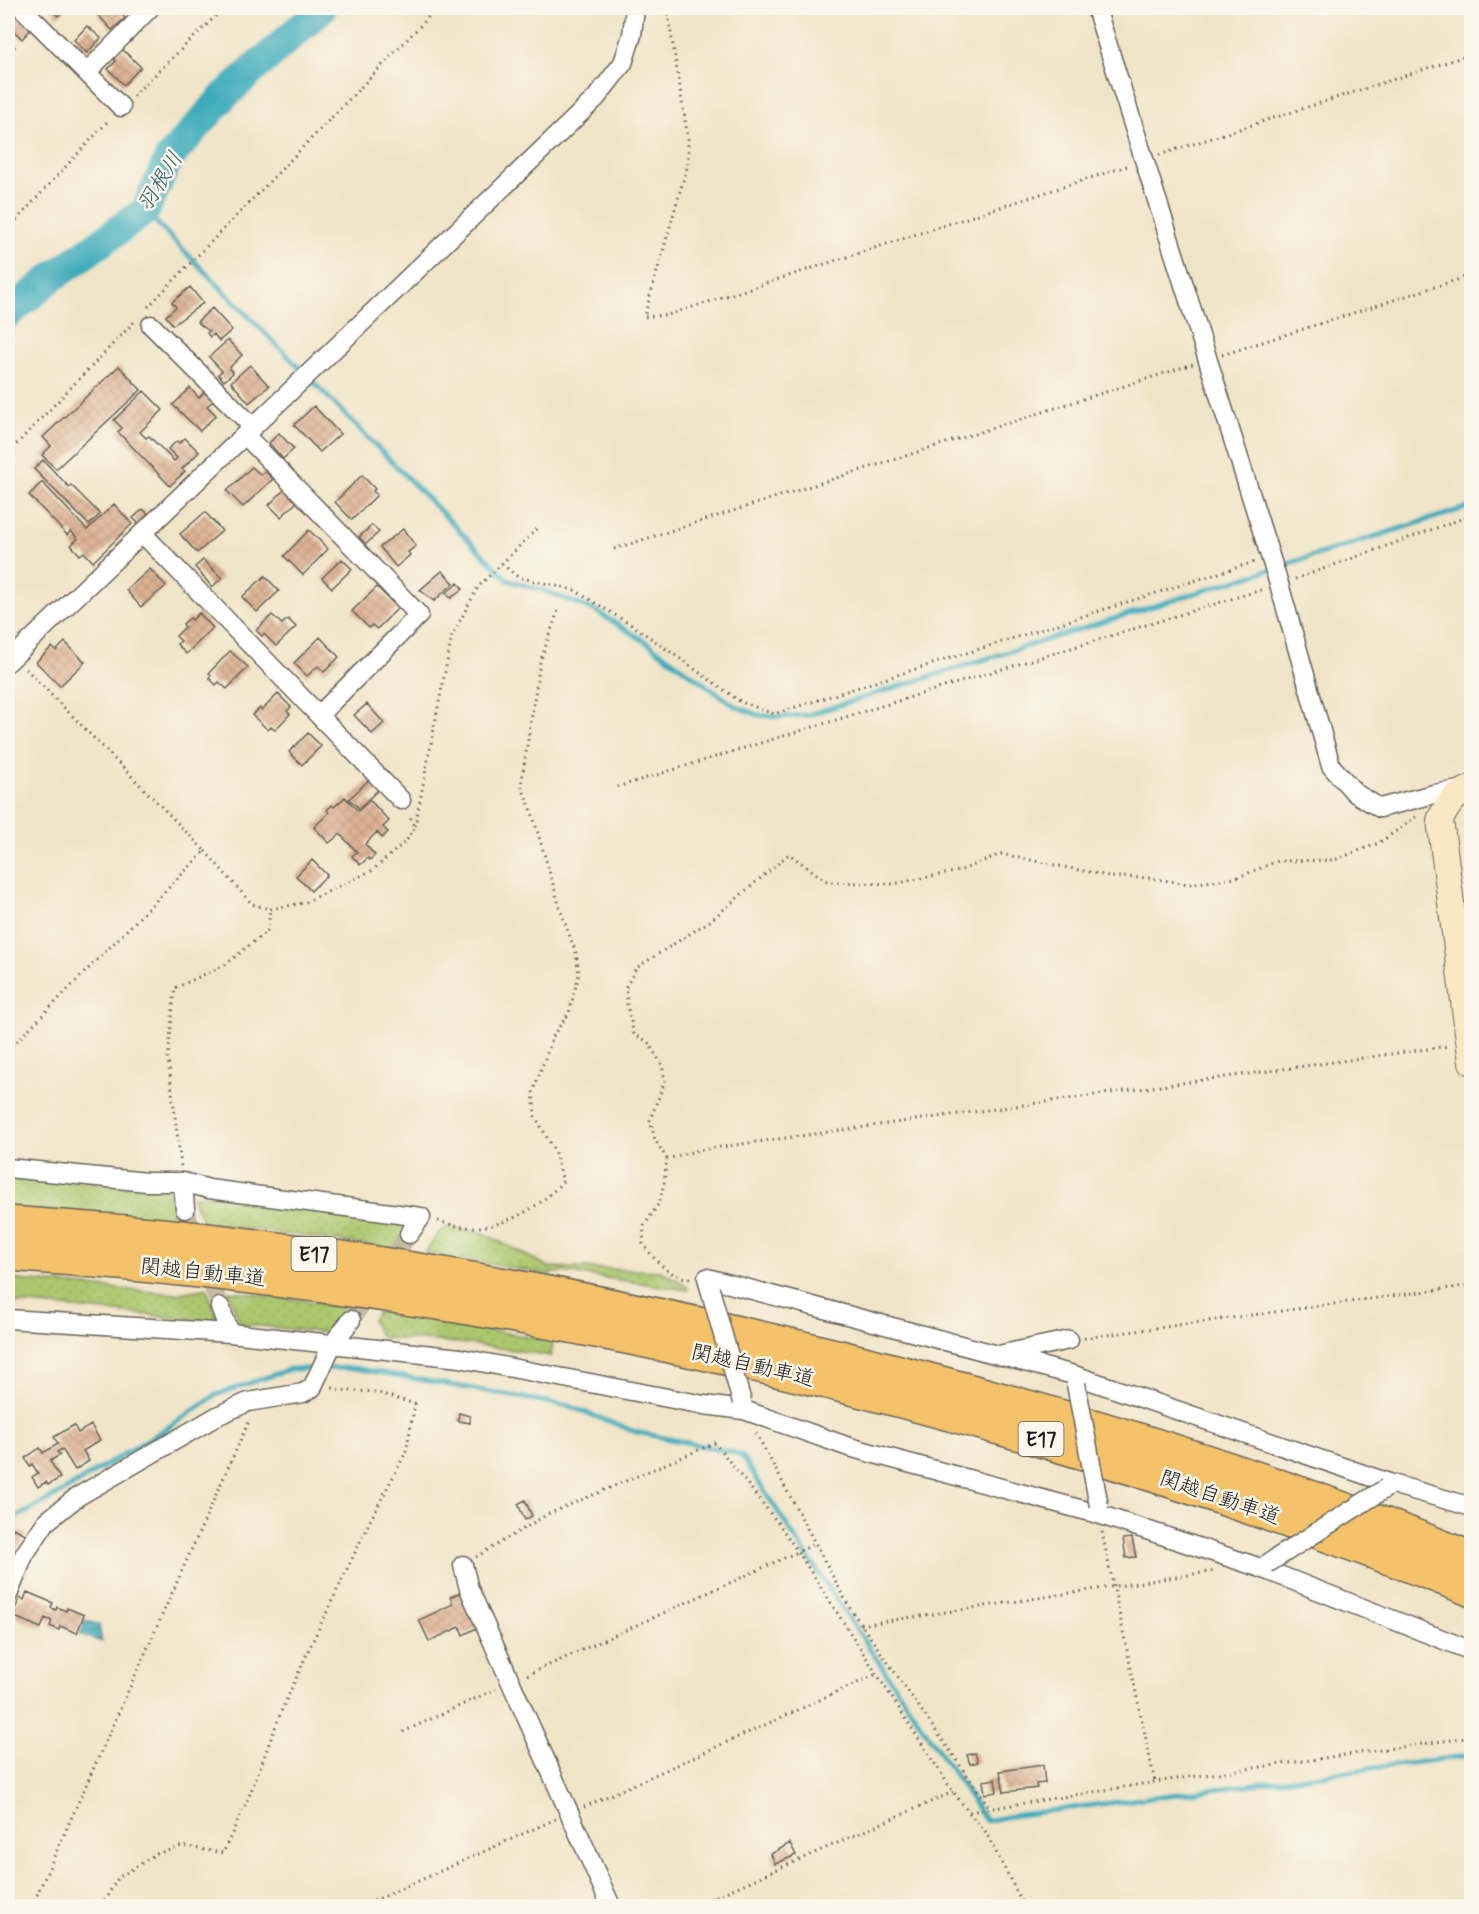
<svg xmlns="http://www.w3.org/2000/svg" width="1479" height="1914" viewBox="0 0 1479 1914" font-family="Mynerve,'Klee One',sans-serif">
	<style>
		.green { fill: url(#green-dots); stroke: #647245; stroke-width: 1.5 }
		.water { fill: url(#water-rules); stroke: #2c646c; stroke-width: 1.5 }
		.lines { fill: none; stroke-linecap: round; stroke-linejoin: round }
		.stream { stroke: #3dabbb; stroke-width: 5 }
		.river { stroke: #3dabbb; stroke-width: 30 }
		.building { fill: url(#building-cross-hatch) }
		.street-tunnel { stroke: #c6bca5; stroke-width: 18; stroke-dasharray: 18 9; stroke-linecap: butt }
		.street-casing { stroke: #666258; stroke-width: 21 }
		.secondary-casing { stroke: #666258; stroke-width: 28 }
		.highway-casing { stroke: #666258; stroke-width: 36 }
		.path { stroke: #666258; stroke-width: 3; stroke-dasharray: 1.5 4.5; stroke-linecap: butt }
		.street { stroke: #fff; stroke-width: 18 }
		.secondary { stroke: #fae7c3; stroke-width: 26 }
		.highway { stroke: #f3c26a; stroke-width: 33 }
		.street-bridge-casing { stroke: #666258; stroke-width: 21; stroke-linecap: butt }
		.street-bridge { stroke: #fff; stroke-width: 18 }
		.labels { text-anchor: middle; stroke-width: 5; stroke-linejoin: round; paint-order: stroke }
		.shield { fill: #fbf7ec; stroke: #5f5e5a; stroke-width: 1.5 }
		.shield-label { font-size: 20px; font-weight: bold; fill: #1c1c1c }
		.street-label { font-size: 21px; fill: #1c1c1c; stroke: #fbf7ec }
		.water-label { font-size: 22px; font-style: italic; fill: #2b5c64; stroke: #fbf7ec }
	</style>
	<defs>
		<pattern id="green-dots" width="8" height="8" patternUnits="userSpaceOnUse" patternTransform="scale(1.5)"><rect width="8" height="8" fill="#acc86e"/><path d="M2 2h.1M6 6h.1" fill="none" stroke="#93ab5f" stroke-width="1.8" stroke-linecap="round"/></pattern>
		<pattern id="water-rules" width="6" height="5" patternUnits="userSpaceOnUse" patternTransform="scale(1.5)"><rect width="6" height="5" fill="#3dabbb"/><path d="M0 2.5h6" fill="none" stroke="#328a97"/></pattern>
		<pattern id="building-cross-hatch" width="8" height="8" patternUnits="userSpaceOnUse" patternTransform="scale(1.5)"><rect width="8" height="8" fill="#ddb293"/><path d="M0 0l8 8M0 8l8-8" fill="none" stroke="#bd987e"/></pattern>
	</defs>
	<rect width="100%" height="100%" fill="#fbf7ec"/>
	<filter id="ink" filterUnits="userSpaceOnUse"><feTurbulence type="fractalNoise" baseFrequency=".0167" numOctaves="2"/><feDisplacementMap in="SourceGraphic" scale="12" xChannelSelector="R" yChannelSelector="G"/><feConvolveMatrix kernelMatrix="1 2 1 2 8 2 1 2 1" color-interpolation-filters="sRGB"/></filter>
	<filter id="wash" filterUnits="userSpaceOnUse"><feTurbulence type="fractalNoise" baseFrequency=".008" numOctaves="4" result="noise"/><feDisplacementMap in="SourceGraphic" scale="24" xChannelSelector="R" yChannelSelector="G"/><feGaussianBlur stdDeviation="1.35" result="paint"/><feColorMatrix in="noise" values="0 0 0 0 0 0 0 0 0 0 0 0 0 0 0 0 0 1.4 0 .05"/><feComposite in="paint" operator="in"/></filter>
	<g filter="url(#wash)">
		<rect width="100%" height="100%" fill="#f0e4c7"/>
		<path class="green" d="M8,1175L176,1190L188,1224L8,1207Z
			M217,1194L399,1220L405,1226L407,1233L396,1249L203,1223L192,1196Z
			M447,1227L483,1233L549,1267L661,1271L686,1285L688,1290L565,1272L547,1274L425,1253L439,1232Z
			M8,1279L175,1294L207,1288L217,1318L214,1321L8,1302Z
			M227,1291L237,1292L354,1307L329,1333L241,1324Z
			M379,1311L553,1341L551,1356C495,1346 440,1340 384,1338L379,1335L372,1320Z"/>
		<path class="water" d="M85,1620L99,1625L102,1642L80,1634Z"/>
		<g class="lines">
			<path class="stream" d="M145,211L508,580L545,591L594,610L649,644L735,706L758,715L779,717L808,715L1472,506
				M8,1522L64,1491L175,1423L216,1395L290,1369L354,1368L569,1406L636,1432L732,1452L742,1456L793,1535L986,1821L1011,1816L1472,1755"/>
			<path class="river" d="M8,314L50,279L145,211L169,158L224,96L322,8"/>
		</g>
		<g id="blocks">
			<path class="building" d="M50,8H67L58,16Z
				M104,8H115L125,18L112,30L97,14Z
				M16,15L31,29L22,39L8,25Z
				M87,26L101,38L87,53L74,40Z
				M8,39L15,47L8,55Z
				M122,49L141,67L124,85L108,69L116,61L113,58Z
				M190,287L203,303L173,325L166,316L176,307L172,302Z
				M212,308L232,330L219,341L214,334L210,337L207,333L209,331L197,322Z
				M228,340L242,355L229,368L233,373L224,381L218,374L222,371L209,357Z
				M250,365L269,386L249,403L231,382Z
				M119,366L141,390L56,469L42,455L51,446L43,437Z
				M190,388L199,398L206,390L215,399L207,406L216,415L200,431L173,405Z
				M144,391L163,410L140,432L146,438L149,436L174,461L177,458L168,449L177,441L179,443L185,438L199,452L182,469L185,471L170,486L118,432L122,428L114,420Z
				M314,406L340,434L320,452L294,425Z
				M279,433L294,449L283,459L269,443Z
				M43,460L69,487L71,485L100,514L89,525L34,469Z
				M252,467L261,475L265,471L273,479L243,507L227,491Z
				M362,475L375,489L373,491L377,495L352,520L335,502Z
				M42,482L87,530L114,504L132,524L93,562L84,552L80,555L71,545L78,539L71,531L67,535L29,495Z
				M285,489L297,502L281,517L269,505Z
				M143,509L149,515L139,524L133,518Z
				M205,512L222,531L197,553L180,534Z
				M372,525L379,532L366,544L359,537Z
				M403,529L416,546L408,552L410,555L396,567L380,547Z
				M309,530L328,549L303,575L284,556Z
				M342,559L352,569L332,588L322,578Z
				M203,560L222,578L212,587L195,567Z
				M150,569L166,586L141,607L126,590Z
				M442,571L454,583L434,601L420,590Z
				M265,576L279,591L257,612L242,597Z
				M458,583L463,589L451,598L446,593Z
				M377,587L398,608L377,629L372,625L369,628L352,611Z
				M199,613L213,628L186,654L177,644L181,641L176,636L185,627L183,624L190,618L192,620Z
				M272,615L282,624L288,619L296,627L276,646L264,634L262,636L256,630Z
				M320,637L339,657L324,672L318,666L307,676L294,663Z
				M65,642L85,662L60,686L36,662L52,647L56,651Z
				M230,651L248,667L227,689L219,682L216,685L209,678L211,675L209,673Z
				M278,694L291,707L287,711L290,714L275,730L271,727L268,730L252,715L260,708L262,710Z
				M367,704L384,723L372,734L354,715Z
				M308,733L321,746L302,765L289,752Z
				M369,780L379,789L359,808L349,799Z
				M345,797L358,811L370,800L389,821L383,827L388,832L382,838L377,832L365,844L375,855L370,860L368,858L360,865L352,856L357,852L340,834L329,843L314,827L329,813L327,810L332,805L334,807Z
				M312,860L327,875L311,891L296,876Z
				M459,1413L470,1416V1423L458,1421Z
				M74,1425L78,1433L91,1425L100,1440L83,1451L89,1461L75,1470L62,1449L57,1452L60,1455L50,1461L60,1478L48,1485L46,1482L38,1487L32,1477L38,1473L32,1464L30,1466L25,1458L40,1448L43,1453L58,1444L54,1437Z
				M525,1500L532,1516L525,1520L518,1504Z
				M13,1528L26,1534L8,1575V1540Z
				M1132,1538L1136,1557L1126,1558L1123,1539Z
				M27,1592L53,1603L51,1608L56,1610L57,1607L66,1611L67,1608L84,1615L77,1633L60,1626L59,1630L50,1626L52,1621L45,1618L41,1628L15,1617L17,1612L14,1611L20,1598L24,1600Z
				M461,1592L477,1628L463,1635L460,1627L429,1641L419,1620L453,1604L450,1597Z
				M975,1753L978,1762L970,1764L967,1755Z
				M1043,1765L1045,1783L1036,1784L1037,1788L1004,1792L1000,1771Z
				M995,1779L997,1792L985,1794L983,1781Z
				M790,1843L796,1855L775,1864L771,1854Z"/>
		</g>
	</g>
	<g filter="url(#ink)">
		<use href="#blocks" fill-opacity="0" stroke="#666258" stroke-width="1.5"/>
		<g class="lines">
			<path class="street-tunnel" d="M185,1209L220,1307
				M351,1320L409,1234"/>
			<defs>
				<path id="street" d="M22,8L121,107
					M1096,8L1279,584L1331,766L1355,793L1380,808L1434,794L1466,789
					M87,72L150,8
					M151,325L253,427
					M245,435L419,615L320,714
					M143,534L401,800
					M8,662L596,98L623,63L632,35L635,8
					M8,1168L147,1182H183L209,1189L421,1217L409,1234
					M183,1182L185,1209
					M710,1289L707,1278L1074,1375L1392,1484L1472,1507
					M220,1307L230,1333
					M8,1319L230,1333L460,1358L704,1405L744,1410L849,1447L1098,1514L1261,1568L1472,1651
					M1003,1354L1069,1340
					M463,1565L469,1589L611,1906
					M8,1595L24,1555L46,1522L77,1497L219,1415L248,1402L303,1393L312,1388L332,1345L351,1320"/>
				<path id="secondary" d="M1472,788C1454,795 1448,804 1440,820L1472,1062"/>
				<path id="highway" d="M8,1223C65,1227 124,1231 181,1237C405,1262 626,1304 844,1358C1057,1411 1268,1475 1472,1559
					M8,1254C431,1283 851,1368 1251,1508C1325,1534 1399,1560 1472,1590"/>
			</defs>
			<use href="#street" class="street-casing"/>
			<use href="#secondary" class="secondary-casing"/>
			<use href="#highway" class="highway-casing"/>
			<path class="path" d="M667,8L688,139V164L644,317L668,315L1130,165
				M133,96L224,8
				M1159,155L1472,54
				M8,229L109,120
				M148,307L426,20L435,8
				M1222,355L1472,275
				M8,453L135,321
				M614,549L1193,364
				M502,564L518,577L574,590L638,629L741,702L774,714L1254,562
				M1295,579L1472,515
				M617,787L1264,589
				M415,826L452,636L478,587L540,526
				M205,851L252,904L270,909L304,903L373,870L407,840L415,826L409,815
				M8,1050L205,851L26,669
				M667,1159L655,1140L650,1120L665,1081L662,1065L648,1042L634,1034L627,1005L626,987L636,968L710,921L789,854L828,882L893,884L959,871L1001,854L1113,877L1150,878L1189,884L1236,878L1278,861L1334,860L1379,843L1416,817
				M181,1166L168,1058L175,988L225,965L268,930L270,909
				M438,1221C446,1223 456,1227 465,1227C502,1230 540,1208 563,1181L554,1150L535,1116L533,1091L554,1034L569,1013L579,974L576,953L562,915L531,809L521,785L540,662L558,611
				M690,1278C669,1278 654,1259 643,1244L644,1226L659,1203L664,1184L667,1159L699,1150L1449,1046
				M1084,1338L1472,1285
				M756,1433L851,1610L990,1808
				M1102,1532L1155,1782
				M476,1557L548,1514L715,1443L778,1523L798,1552L953,1792L969,1812L1155,1782L1472,1737
				M861,1625L1215,1571
				M527,1675L815,1544
				M403,1732L496,1689
				M584,1807L877,1674
				M969,1813L985,1831L1024,1906
				M32,1906L249,1421
				M101,1906L118,1878L156,1854L182,1846L223,1853L250,1794L281,1712L310,1647L370,1521L406,1452L415,1404L375,1392L337,1390L331,1387
				M363,1906L556,1819
				M694,1906L953,1792"/>
			<use href="#street" class="street"/>
			<use href="#secondary" class="secondary"/>
			<use href="#highway" class="highway"/>
			<defs>
				<path id="street-bridge" d="M710,1289L742,1402
					M1076,1384L1099,1506
					M1267,1564L1386,1488"/>
			</defs>
			<use href="#street-bridge" class="street-bridge-casing"/>
			<use href="#street-bridge" class="street-bridge"/>
		</g>
	</g>
	<g class="labels">
		<g class="shield">
			<rect x="291.5" y="1237" width="45" height="34" rx="4.5"/>
			<rect x="1018.5" y="1422" width="45" height="34" rx="4.5"/>
		</g>
		<g class="shield-label">
			<text x="314" y="1261">E17</text>
			<text x="1041" y="1446">E17</text>
		</g>
		<g class="street-label">
			<text transform="translate(203 1272) rotate(6)" y="7">関越自動車道</text>
			<text transform="translate(753 1365) rotate(13)" y="7">関越自動車道</text>
			<text transform="translate(1220 1497) rotate(19)" y="7">関越自動車道</text>
		</g>
		<g class="water-label">
			<text transform="translate(159 181) rotate(-58)" y="8">羽根川</text>
		</g>
	</g>
	<rect width="1479" height="1914" fill="none" stroke="#fbf7ec" stroke-width="30"/>
</svg>
